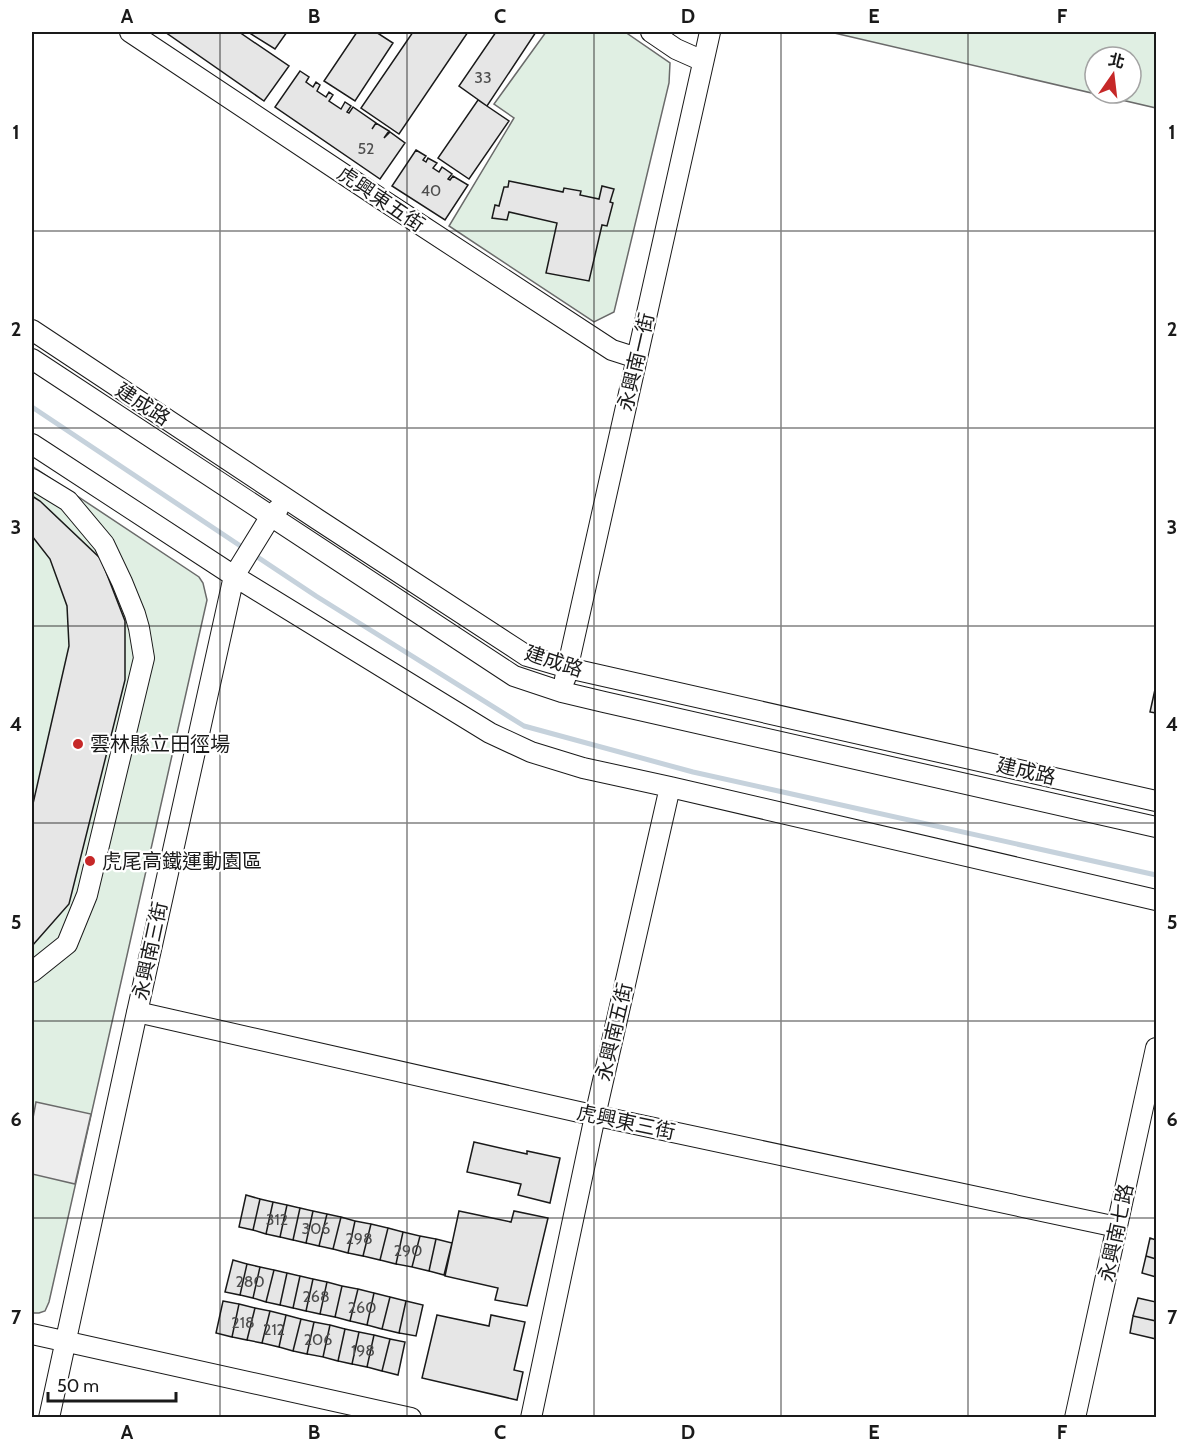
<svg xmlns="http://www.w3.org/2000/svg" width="1188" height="1449" viewBox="0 0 1188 1449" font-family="Cabin,'Noto Sans TC',sans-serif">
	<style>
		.green { fill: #e0efe3; stroke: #6a6a6a; stroke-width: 1.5; fill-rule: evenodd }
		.parking { fill: #ededed; stroke: #6a6a6a; stroke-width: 1.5 }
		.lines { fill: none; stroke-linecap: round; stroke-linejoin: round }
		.stream { stroke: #c6d2dc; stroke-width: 5 }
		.building { fill: #e6e6e6; stroke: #1a1a1a; stroke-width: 1.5 }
		.minor-casing { stroke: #1a1a1a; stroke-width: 22 }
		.minor { stroke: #fff; stroke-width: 20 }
		.grid { fill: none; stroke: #1a1a1a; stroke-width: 1.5; stroke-opacity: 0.55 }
		.poi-dot { fill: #c62828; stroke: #fff; stroke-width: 2 }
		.labels { text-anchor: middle; stroke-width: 4.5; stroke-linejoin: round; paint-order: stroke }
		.number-label { font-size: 16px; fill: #4d4d4d }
		.street-label { font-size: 20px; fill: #1a1a1a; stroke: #fff }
		.poi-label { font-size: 20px; fill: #1a1a1a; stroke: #fff; text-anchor: start }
		.neatline { fill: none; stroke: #1a1a1a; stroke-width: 2 }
		.grid-label { font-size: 20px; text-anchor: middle; font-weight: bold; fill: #1a1a1a }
	</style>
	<rect width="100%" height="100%" fill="#fff"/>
	<path class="green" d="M546,32H625L670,63L669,83L614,312L594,322L449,226L514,118L494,104Z
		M830,32H1156V108ZM1095,57H1131V93H1095Z
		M32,466L199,577L203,583L207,600L49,1302L45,1311L39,1313H32Z"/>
	<path class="parking" d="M36,1102L91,1114L75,1184L32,1174V1123Z"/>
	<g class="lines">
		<path class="stream" d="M32,407L245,549
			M253,554L316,596L524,726L693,772L1156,875"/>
	</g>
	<path class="building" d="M165,32H239L289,66L264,101Z
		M248,32H287L275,49Z
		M357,32H376L393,43L355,101L324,81Z
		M413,32H468L399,134L361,108Z
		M496,32H536L487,106L459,86Z
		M300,71L309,77L306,82L313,87L316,82L320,85L317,91L326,97L329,92L333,95L329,101L341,109L345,102L351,106L347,112L349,113L353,107L376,123L372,129L376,123L389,131L384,138L390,132L405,143L380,179L275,107Z
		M478,100L509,121L469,179L438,158Z
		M416,150L426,156L423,160L426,162L428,158L437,163L433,168L439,172L442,167L452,174L448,179L450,180L453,176L468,185L445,220L392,186Z
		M509,181L563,192L564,188L581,191L580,195L599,199L602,186L614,189L610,202L613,203L607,226L602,225L589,281L546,273L557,223L509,212L507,220L492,218L495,205L499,206L504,187H508Z
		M32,496L40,501L101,559L125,621V680L69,904L32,946V808L69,646L67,606L50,559L32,536Z
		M1156,685V713L1150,712Z
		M474,1142L527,1154V1151L560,1158L550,1203L518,1195L521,1184L467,1172Z
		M246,1195L260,1199L253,1230L239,1227Z
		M260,1199L273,1202L266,1234L253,1230Z
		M273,1202L287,1205L280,1237L266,1234Z
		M287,1205L300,1208L293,1240L280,1237Z
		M300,1208L313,1211L306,1243L293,1240Z
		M313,1211L327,1214L319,1246L306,1243Z
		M459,1211L511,1222L514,1211L548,1218L527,1306L495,1300L498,1288L445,1276Z
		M327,1214L341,1217L333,1249L319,1246Z
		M341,1217L355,1221L348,1253L333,1249Z
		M355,1221L371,1224L363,1256L348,1253Z
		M371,1224L388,1228L380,1260L363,1256Z
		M388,1228L403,1232L396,1264L380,1260Z
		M403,1232L420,1236L412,1267L396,1264Z
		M420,1236L436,1239L429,1271L412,1267Z
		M1150,1238L1156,1240V1259L1146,1256Z
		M436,1239L452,1243L444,1275L429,1271Z
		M1146,1256L1156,1259V1277L1142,1273Z
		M233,1260L247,1264L240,1295L225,1292Z
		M247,1264L260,1267L253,1298L240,1295Z
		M260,1267L274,1270L266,1302L253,1298Z
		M274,1270L287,1273L280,1305L266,1302Z
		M287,1273L300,1276L293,1308L280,1305Z
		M300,1276L313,1279L306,1311L293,1308Z
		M313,1279L327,1282L320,1314L306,1311Z
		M327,1282L342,1286L335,1317L320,1314Z
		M342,1286L358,1289L350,1321L335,1317Z
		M358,1289L374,1293L367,1325L350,1321Z
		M374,1293L390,1297L382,1329L367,1325Z
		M390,1297L406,1301L399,1333L382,1329Z
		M1138,1298L1156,1302V1321L1133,1316Z
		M223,1301L239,1304L232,1337L216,1333Z
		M406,1301L423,1305L416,1336L399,1333Z
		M239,1304L255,1308L247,1340L232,1337Z
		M255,1308L270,1311L262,1343L247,1340Z
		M270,1311L286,1315L279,1347L262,1343Z
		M286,1315L301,1319L293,1351L279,1347Z
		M437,1315L489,1326L491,1315L525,1322L514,1370L523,1372L517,1400L422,1378Z
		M1133,1316L1156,1321V1339L1130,1333Z
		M301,1319L314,1322L307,1354L293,1351Z
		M314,1322L330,1325L323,1357L307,1354Z
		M330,1325L345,1329L338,1361L323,1357Z
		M345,1329L359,1332L352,1364L338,1361Z
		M359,1332L374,1335L367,1367L352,1364Z
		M374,1335L390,1339L382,1371L367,1367Z
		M390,1339L405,1342L398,1375L382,1371Z"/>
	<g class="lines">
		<defs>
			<path id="minor" d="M130,32L378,197L612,350L637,358
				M651,32L676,49L703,61
				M32,330L317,519L527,656L568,668L1156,801
				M32,359L514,676L562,692L604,702L1156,827
				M32,444L234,576L490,733L531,752L583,768L670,787L1156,900
				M32,479L68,501L104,544L122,582L135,614L139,628L144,658L87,895L67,944L32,972
				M565,679L710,32
				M137,1012L579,1112L1117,1227
				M32,1334L411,1418
				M49,1418L134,1026L234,576L266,524L278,509
				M531,1418L595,1116L670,787
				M1075,1418L1156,1048"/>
		</defs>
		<use href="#minor" class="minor-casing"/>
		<use href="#minor" class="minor"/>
	</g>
	<path class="grid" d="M220,32V1418M407,32V1418M594,32V1418M781,32V1418M968,32V1418M32,231H1156M32,428H1156M32,626H1156M32,823H1156M32,1021H1156M32,1218H1156"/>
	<g class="poi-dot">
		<circle cx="78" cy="744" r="6"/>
		<circle cx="90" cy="861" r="6"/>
	</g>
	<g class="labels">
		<g class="number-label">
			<text x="483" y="83">33</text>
			<text x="366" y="154">52</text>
			<text x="431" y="196">40</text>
			<text x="277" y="1225">312</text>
			<text x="316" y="1234">306</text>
			<text x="359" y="1244">298</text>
			<text x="408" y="1256">290</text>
			<text x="250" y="1287">280</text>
			<text x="316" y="1302">268</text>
			<text x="362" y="1313">260</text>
			<text x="243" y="1328">218</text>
			<text x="274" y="1335">212</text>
			<text x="318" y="1345">206</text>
			<text x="363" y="1356">198</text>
		</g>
		<g class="street-label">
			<text transform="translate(381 199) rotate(34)" y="7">虎興東五街</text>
			<text transform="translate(636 362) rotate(-77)" y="7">永興南一街</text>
			<text transform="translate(143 404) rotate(33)" y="7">建成路</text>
			<text transform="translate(554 661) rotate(18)" y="7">建成路</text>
			<text transform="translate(1026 771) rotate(13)" y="7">建成路</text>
			<text transform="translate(150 951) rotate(-78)" y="7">永興南三街</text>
			<text transform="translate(614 1032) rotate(-77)" y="7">永興南五街</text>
			<text transform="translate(626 1122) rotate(12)" y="7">虎興東三街</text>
			<text transform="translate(1116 1233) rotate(-78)" y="7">永興南七路</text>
		</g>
		<g class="poi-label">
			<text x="90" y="751">雲林縣立田徑場</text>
			<text x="102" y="868">虎尾高鐵運動園區</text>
		</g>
	</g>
	<rect width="1188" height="1449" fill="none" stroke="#ffffff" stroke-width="66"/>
	<g transform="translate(1113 75) rotate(14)"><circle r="28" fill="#ffffff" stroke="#a3a3a3" stroke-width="1.5"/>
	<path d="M0-4.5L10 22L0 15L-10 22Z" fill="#c62828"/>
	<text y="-9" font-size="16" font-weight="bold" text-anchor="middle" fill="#1a1a1a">北</text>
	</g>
	<path d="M48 1392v9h128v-9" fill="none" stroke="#1a1a1a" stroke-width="3"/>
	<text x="57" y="1392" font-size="18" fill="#1a1a1a" stroke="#ffffff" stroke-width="4.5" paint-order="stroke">50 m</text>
	<rect x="33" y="33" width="1122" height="1383" class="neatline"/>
	<g class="grid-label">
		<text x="127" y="23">A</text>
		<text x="314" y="23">B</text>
		<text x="500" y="23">C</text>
		<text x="688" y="23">D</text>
		<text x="874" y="23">E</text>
		<text x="1062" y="23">F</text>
		<text x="16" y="139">1</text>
		<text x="1172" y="139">1</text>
		<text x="16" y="336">2</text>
		<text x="1172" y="336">2</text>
		<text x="16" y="534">3</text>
		<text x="1172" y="534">3</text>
		<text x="16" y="731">4</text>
		<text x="1172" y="731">4</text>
		<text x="16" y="929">5</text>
		<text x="1172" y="929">5</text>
		<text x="16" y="1126">6</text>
		<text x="1172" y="1126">6</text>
		<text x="16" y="1324">7</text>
		<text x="1172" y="1324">7</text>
		<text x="127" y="1439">A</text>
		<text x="314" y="1439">B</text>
		<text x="500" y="1439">C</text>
		<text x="688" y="1439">D</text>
		<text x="874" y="1439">E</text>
		<text x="1062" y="1439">F</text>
	</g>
</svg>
